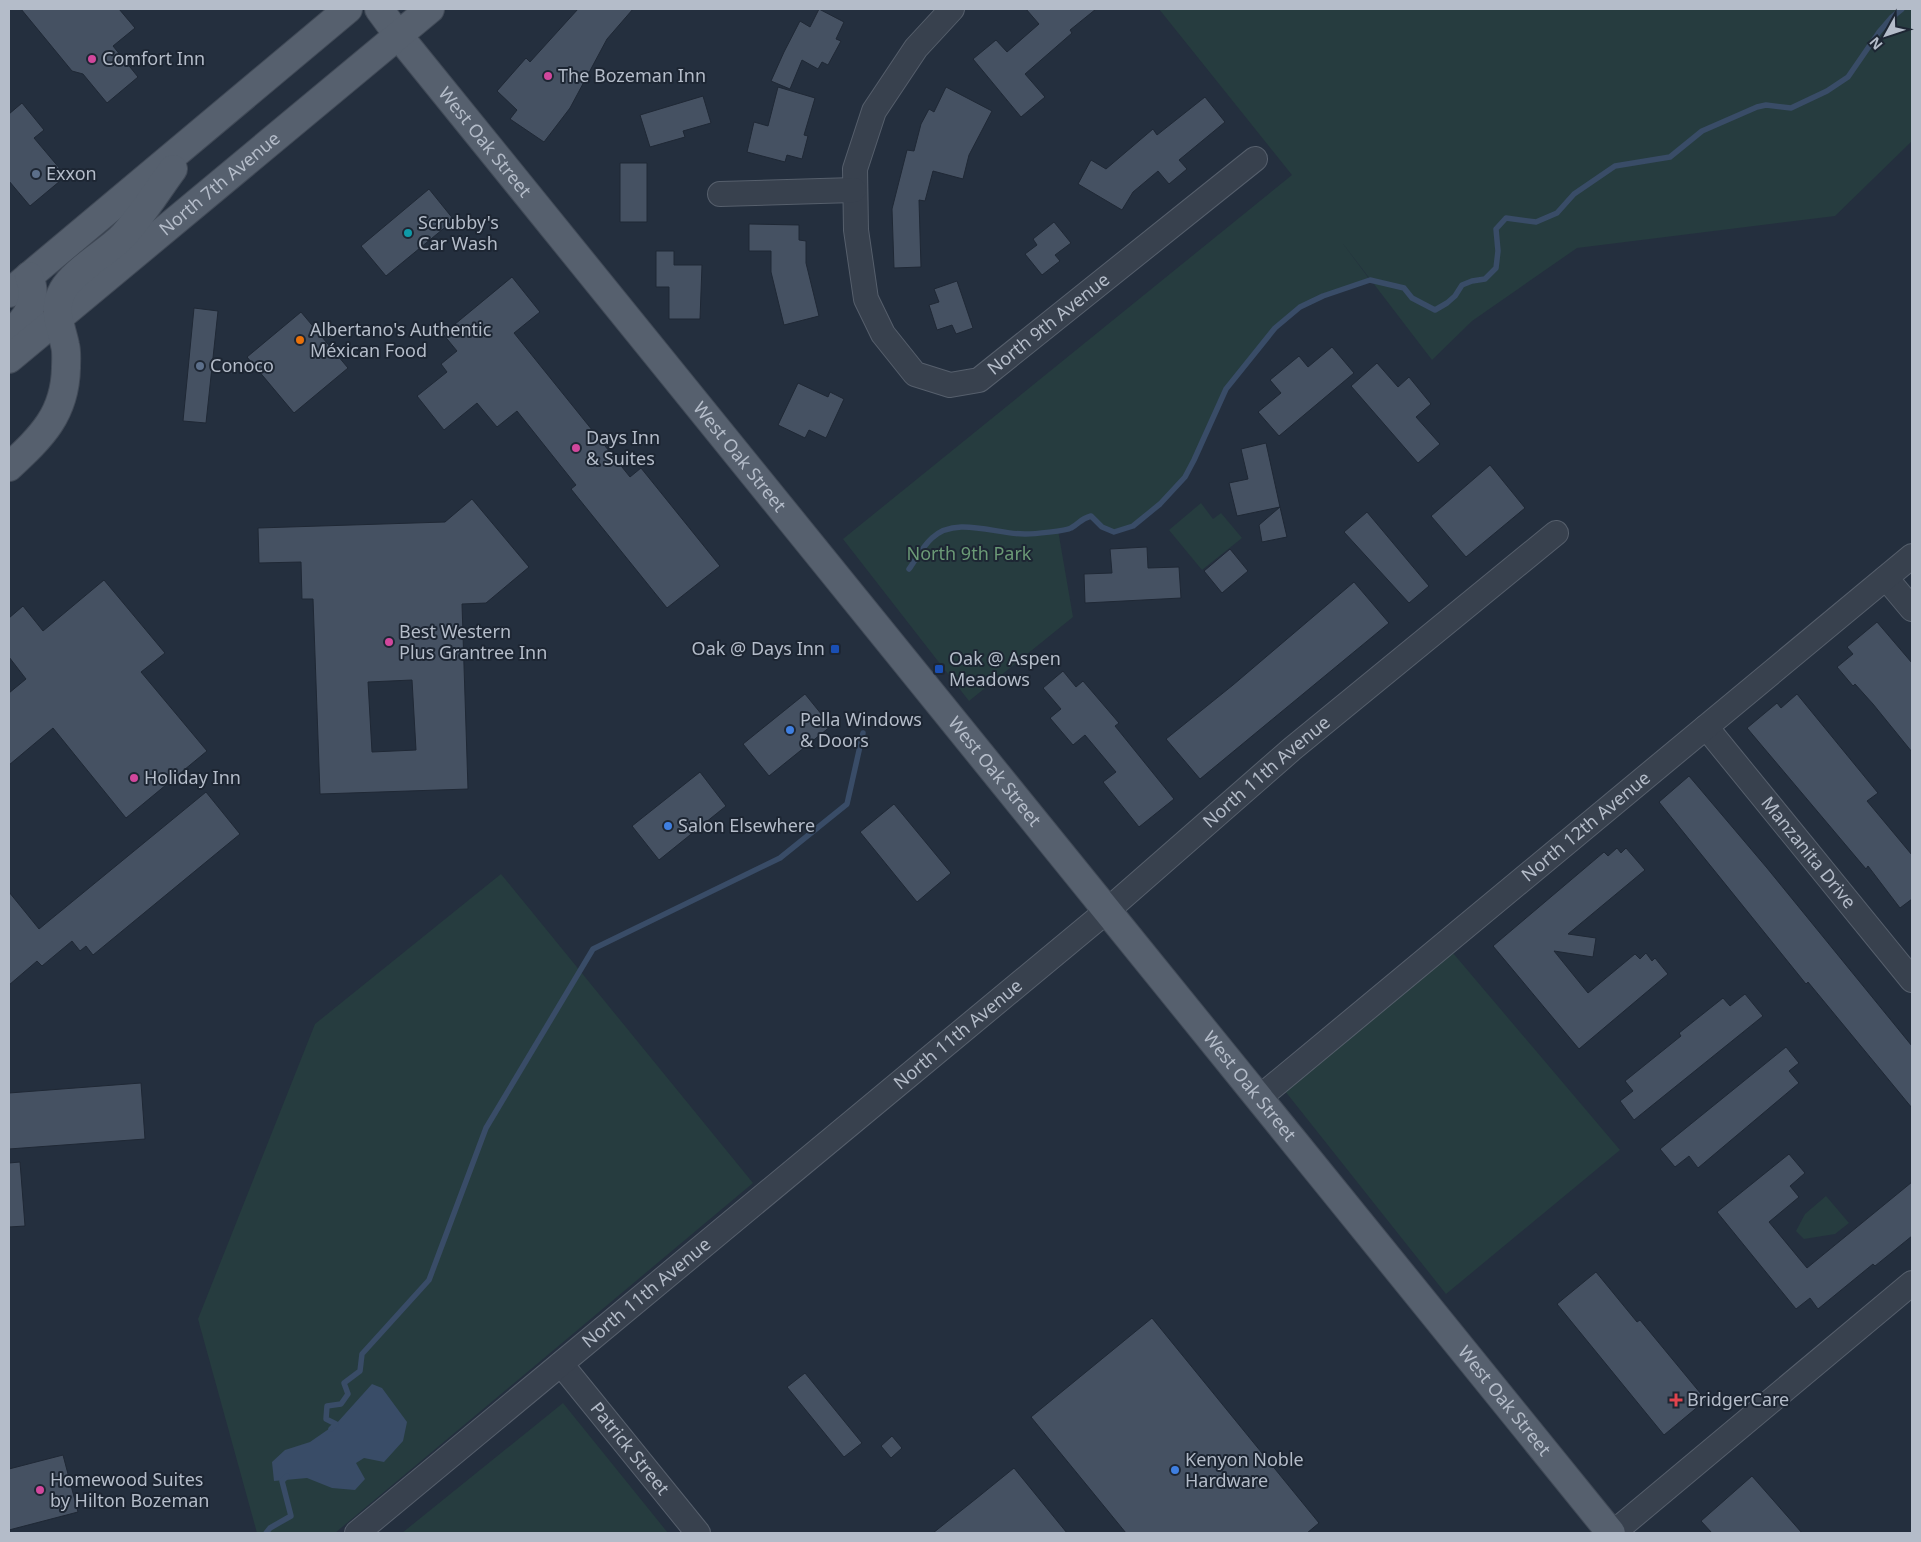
<svg xmlns="http://www.w3.org/2000/svg" width="1921" height="1542" viewBox="0 0 1921 1542" font-family="'Noto Sans',sans-serif">
	<style>
		.green { fill: #263c3f }
		.water { fill: #394c67 }
		.lines { fill: none; stroke-linecap: round; stroke-linejoin: round }
		.stream { stroke: #394c67; stroke-width: 5.5 }
		.building { fill: #455162; stroke: #1f2835; fill-rule: evenodd }
		.minor-casing { stroke: #565f6c; stroke-width: 26 }
		.major-casing { stroke: #414a57; stroke-width: 30 }
		.minor { stroke: #38414e; stroke-width: 24 }
		.major { stroke: #56606e; stroke-width: 28 }
		.hotel-dot { fill: #d1479c; stroke: #1d2633; stroke-width: 2 }
		.service-dot { fill: #5c6f8a; stroke: #1d2633; stroke-width: 2 }
		.culture-dot { fill: #0f9aa8; stroke: #1d2633; stroke-width: 2 }
		.food-dot { fill: #e8710a; stroke: #1d2633; stroke-width: 2 }
		.transit-dot { fill: #1a4fb4; stroke: #1d2633; stroke-width: 2 }
		.shop-dot { fill: #3f7fe0; stroke: #1d2633; stroke-width: 2 }
		.health-dot { fill: #e0444e; stroke: #1d2633; stroke-width: 2 }
		.labels { text-anchor: middle; stroke-width: 4; stroke-linejoin: round; paint-order: stroke }
		.poi-label { font-size: 18px; fill: #b4bcc9; stroke: #1d2633; text-anchor: start }
		.street-label { font-size: 18px; fill: #b4bcc9; stroke: #1d2633 }
		.park-label { font-size: 18px; fill: #6b9a76; stroke: #1d2633 }
	</style>
	<rect width="100%" height="100%" fill="#242f3e"/>
	<path class="green" d="M1159,9H1912V141L1835,216L1577,248L1472,321L1432,360L1341,241L1370,280L1323,296L1300,307L1275,328L1226,389L1194,460L1185,477L1160,504L1133,526L1114,532L1102,527L1091,516L1081,519L1070,529L1058,530L1073,617L969,701L843,539L1292,175Z
		M1201,503L1213,519L1221,513L1242,538L1202,570L1169,530Z
		M501,874L753,1183L335,1533H257L198,1319L315,1024Z
		M1447,946L1620,1150L1446,1294L1281,1086Z
		M1826,1196L1849,1223L1835,1234L1804,1239L1796,1231L1805,1214Z
		M563,1403L668,1533H402Z"/>
	<path class="water" d="M372,1384L382,1388L407,1422L403,1441L384,1462L364,1458L356,1463L365,1479L355,1490L332,1488L307,1478L274,1481L272,1462L285,1450L310,1442L336,1424Z"/>
	<g class="lines">
		<path class="stream" d="M909,569C916,559 923,546 932,538C956,515 997,535 1026,534C1033,534 1066,531 1071,528C1080,523 1080,519 1091,516L1102,527L1114,532L1133,526L1160,504L1185,477L1194,460L1226,389L1275,328L1300,307L1323,296L1370,280L1404,288L1412,298L1435,310L1447,303L1455,296L1462,285L1472,281L1485,279L1496,268L1498,251L1496,229L1506,218L1536,222L1557,213L1574,194L1615,166L1670,157L1702,131L1757,107L1766,105L1791,108L1827,91L1848,77L1879,32L1891,18L1902,9
			M331,1429L336,1424L326,1419L327,1406L341,1404L348,1394L344,1383L360,1371L362,1354L429,1280L486,1128L593,949L780,858L847,804L863,733
			M266,1533L270,1528L291,1516L282,1481L287,1476"/>
	</g>
	<path class="building" d="M21,9H119L135,28L113,46L138,77L107,103L83,74L72,71Z
		M578,9H633L607,39L570,108L544,142L510,119L517,110L497,91L526,58L530,62Z
		M819,9L844,22L836,39L841,41L828,65L822,62L818,69L802,60L790,89L771,81L784,52L800,21L810,27Z
		M1026,9H1096L1070,30L1072,33L1025,74L1045,97L1021,117L973,59L996,40L1007,52L1039,24Z
		M778,87L815,98L804,135L808,136L802,159L787,155L785,162L747,152L754,122L768,126Z
		M946,87L992,111L969,155L963,179L933,171L925,201L919,200L921,267L894,268L892,209L907,150L914,151L921,124L929,109L934,112Z
		M703,96L711,123L683,131L685,137L650,147L640,115Z
		M1205,97L1225,122L1179,160L1187,169L1169,184L1158,171L1133,192L1122,210L1078,184L1091,160L1106,169L1153,129L1157,135Z
		M22,103L44,130L34,138L66,176L30,206L9,181V114Z
		M620,163H647V222H620Z
		M429,189L454,220L386,276L361,246Z
		M1054,222L1071,243L1055,255L1060,261L1042,275L1025,254L1037,245L1033,239Z
		M749,224L799,225V240L806,241V263L819,316L784,325L771,272V251H749Z
		M656,251H674V265H702L700,319H669V287H656Z
		M512,277L540,312L514,333L630,477L641,468L720,566L667,608L571,489L576,485L517,411L497,427L477,403L444,430L417,396L447,372L441,364L457,351L443,334Z
		M957,281L973,328L956,334L952,325L937,330L929,305L939,302L934,289Z
		M194,308L218,311L206,423L183,421Z
		M301,312L348,368L294,413L247,357Z
		M1332,347L1354,373L1279,436L1258,412L1281,393L1270,380L1299,356L1308,367Z
		M1377,363L1398,387L1409,377L1431,404L1416,417L1440,444L1418,463L1351,386Z
		M798,383L828,397L830,392L844,399L826,438L809,430L805,438L778,425Z
		M1266,443L1280,507L1237,516L1229,483L1248,479L1241,449Z
		M1490,465L1525,508L1466,557L1431,516Z
		M472,499L529,567L486,603L462,604L468,789L320,794L313,599H302L301,562L259,563L258,528L445,522ZM412,680L416,750L372,752L368,682Z
		M1280,507L1287,537L1262,542L1259,525Z
		M1367,512L1429,586L1409,603L1344,532Z
		M1147,547L1148,568L1179,567L1181,598L1085,603L1084,574L1112,573L1110,549Z
		M1230,549L1248,571L1222,593L1204,571Z
		M104,580L165,653L141,672L207,751L126,818L53,728L9,765V693L26,679L9,657V618L23,606L43,631Z
		M1354,582L1389,623L1200,779L1166,739L1233,685Z
		M1877,622L1912,663V752L1873,704L1855,684L1853,686L1837,667L1853,654L1847,647Z
		M1063,671L1076,687L1083,681L1119,723L1115,726L1174,799L1139,827L1103,782L1116,772L1085,735L1073,745L1050,718L1061,709L1043,688Z
		M805,694L831,726L769,776L743,744Z
		M1797,694L1878,793L1867,801L1912,855V899L1900,908L1868,866L1866,869L1747,728L1777,703L1781,708Z
		M700,772L726,806L659,860L632,826Z
		M1689,776L1767,868L1912,1046V1108L1808,982L1806,984L1659,802Z
		M206,792L240,834L93,955L86,946L80,951L72,941L42,966L37,961L9,985V892L39,929Z
		M894,804L951,873L917,902L860,832Z
		M1617,848L1621,853L1626,848L1645,870L1568,934L1596,938L1593,957L1554,951L1588,993L1635,954L1640,959L1646,953L1652,961L1655,958L1668,974L1579,1049L1493,946L1604,852L1608,856Z
		M1745,994L1763,1016L1634,1120L1620,1101L1633,1091L1625,1081L1681,1036L1679,1033L1723,998L1730,1006Z
		M1786,1047L1799,1063L1789,1071L1799,1083L1698,1168L1689,1156L1675,1167L1660,1149Z
		M141,1083L145,1139L9,1149V1093Z
		M1789,1154L1805,1173L1790,1186L1799,1197L1769,1222L1807,1268L1912,1182V1236L1875,1266L1873,1264L1818,1309L1810,1298L1796,1309L1717,1212Z
		M20,1162L25,1226L9,1227V1163Z
		M1596,1272L1637,1322L1640,1320L1706,1400L1664,1435L1557,1304Z
		M1152,1318L1319,1523L1307,1533H1126L1031,1417Z
		M805,1373L862,1443L844,1457L787,1387Z
		M892,1436L902,1448L891,1458L881,1446Z
		M63,1455L78,1512L9,1530V1469Z
		M1014,1468L1067,1533H933L977,1498Z
		M1752,1476L1802,1533H1712L1701,1521Z"/>
	<g class="lines">
		<defs>
			<g id="minor">
				<path id="s1" d="M952,9L916,48L874,111L855,169L856,230L866,299L883,334L915,374L950,385L979,380L1255,159"/>
				<path d="M720,194L854,190"/>
				<path d="M1886,578L1912,609"/>
				<path id="s2" d="M1706,727L1912,980"/>
				<path id="s3" d="M1259,1098L1912,556"/>
				<path id="s4" d="M561,1364L698,1533"/>
				<path id="s5" d="M357,1533L1108,910L1292,749L1556,533"/>
				<path d="M1613,1533L1912,1283"/>
			</g>
			<g id="major">
				<path id="s6" d="M379,9L398,35C802,535 1207,1033 1611,1533"/>
				<path d="M9,293L348,9"/>
				<path d="M9,334C28,318 39,301 29,276"/>
				<path id="s7" d="M9,359L430,9"/>
				<path d="M9,467C41,437 65,415 66,368C66,361 67,352 65,345C61,326 52,309 63,290C73,272 104,254 120,239C140,219 156,192 173,169"/>
			</g>
		</defs>
		<use href="#minor" class="minor-casing"/>
		<use href="#major" class="major-casing"/>
		<use href="#minor" class="minor"/>
		<use href="#major" class="major"/>
	</g>
	<g class="hotel-dot">
		<circle cx="92" cy="59" r="5"/>
		<circle cx="548" cy="76" r="5"/>
		<circle cx="576" cy="448" r="5"/>
		<circle cx="389" cy="642" r="5"/>
		<circle cx="134" cy="778" r="5"/>
		<circle cx="40" cy="1490" r="5"/>
	</g>
	<g class="service-dot">
		<circle cx="36" cy="174" r="5"/>
		<circle cx="200" cy="366" r="5"/>
	</g>
	<circle class="culture-dot" cx="408" cy="233" r="5"/>
	<circle class="food-dot" cx="300" cy="340" r="5"/>
	<g class="transit-dot">
		<rect x="830" y="644" width="10" height="10" rx="2.5"/>
		<rect x="934" y="664" width="10" height="10" rx="2.5"/>
	</g>
	<g class="shop-dot">
		<circle cx="790" cy="730" r="5"/>
		<circle cx="668" cy="826" r="5"/>
		<circle cx="1175" cy="1470" r="5"/>
	</g>
	<path class="health-dot" d="M1673.5 1392.5h5v5h5v5h-5v5h-5v-5h-5v-5h5z"/>
	<g class="labels">
		<g class="poi-label">
			<text x="102" y="65">Comfort Inn</text>
			<text x="558" y="82">The Bozeman Inn</text>
			<text x="46" y="180">Exxon</text>
			<text x="418" y="229">Scrubby's<tspan x="418" dy="21">Car Wash</tspan></text>
			<text x="310" y="336">Albertano's Authentic<tspan x="310" dy="21">Méxican Food</tspan></text>
			<text x="210" y="372">Conoco</text>
			<text x="586" y="444">Days Inn<tspan x="586" dy="21">&amp; Suites</tspan></text>
			<text x="399" y="638">Best Western<tspan x="399" dy="21">Plus Grantree Inn</tspan></text>
			<text x="825" y="655" text-anchor="end">Oak @ Days Inn</text>
			<text x="949" y="665">Oak @ Aspen<tspan x="949" dy="21">Meadows</tspan></text>
			<text x="800" y="726">Pella Windows<tspan x="800" dy="21">&amp; Doors</tspan></text>
			<text x="144" y="784">Holiday Inn</text>
			<text x="678" y="832">Salon Elsewhere</text>
			<text x="1687" y="1406">BridgerCare</text>
			<text x="1185" y="1466">Kenyon Noble<tspan x="1185" dy="21">Hardware</tspan></text>
			<text x="50" y="1486">Homewood Suites<tspan x="50" dy="21">by Hilton Bozeman</tspan></text>
		</g>
		<g class="street-label">
			<text dy="6" stroke="none"><textPath href="#s6" startOffset="170">West Oak Street</textPath></text>
			<text dy="6" stroke="none"><textPath href="#s7" startOffset="274">North 7th Avenue</textPath></text>
			<text dy="6" stroke="none"><textPath href="#s1" startOffset="566">North 9th Avenue</textPath></text>
			<text dy="6" stroke="none"><textPath href="#s6" startOffset="575">West Oak Street</textPath></text>
			<text dy="6" stroke="none"><textPath href="#s6" startOffset="980">West Oak Street</textPath></text>
			<text dy="6" stroke="none"><textPath href="#s5" startOffset="1186">North 11th Avenue</textPath></text>
			<text dy="6" stroke="none"><textPath href="#s3" startOffset="425">North 12th Avenue</textPath></text>
			<text dy="6" stroke="none"><textPath href="#s2" startOffset="162">Manzanita Drive</textPath></text>
			<text dy="6" stroke="none"><textPath href="#s5" startOffset="781">North 11th Avenue</textPath></text>
			<text dy="6" stroke="none"><textPath href="#s6" startOffset="1385">West Oak Street</textPath></text>
			<text dy="6" stroke="none"><textPath href="#s5" startOffset="376">North 11th Avenue</textPath></text>
			<text dy="6" stroke="none"><textPath href="#s6" startOffset="1790">West Oak Street</textPath></text>
			<text dy="6" stroke="none"><textPath href="#s4" startOffset="109">Patrick Street</textPath></text>
		</g>
		<g class="park-label">
			<text x="969" y="560">North 9th Park</text>
		</g>
	</g>
	<rect width="1921" height="1542" fill="none" stroke="#b4bcc9" stroke-width="20"/>
	<g transform="translate(1886 35) rotate(230)" stroke="#1d2633" stroke-width="4" paint-order="stroke">
	<path d="M0-4L9 19L0 12L-9 19Z" fill="#b4bcc9"/>
	<text y="-8" font-size="14" font-weight="bold" text-anchor="middle" fill="#b4bcc9">N</text>
	</g>
</svg>
